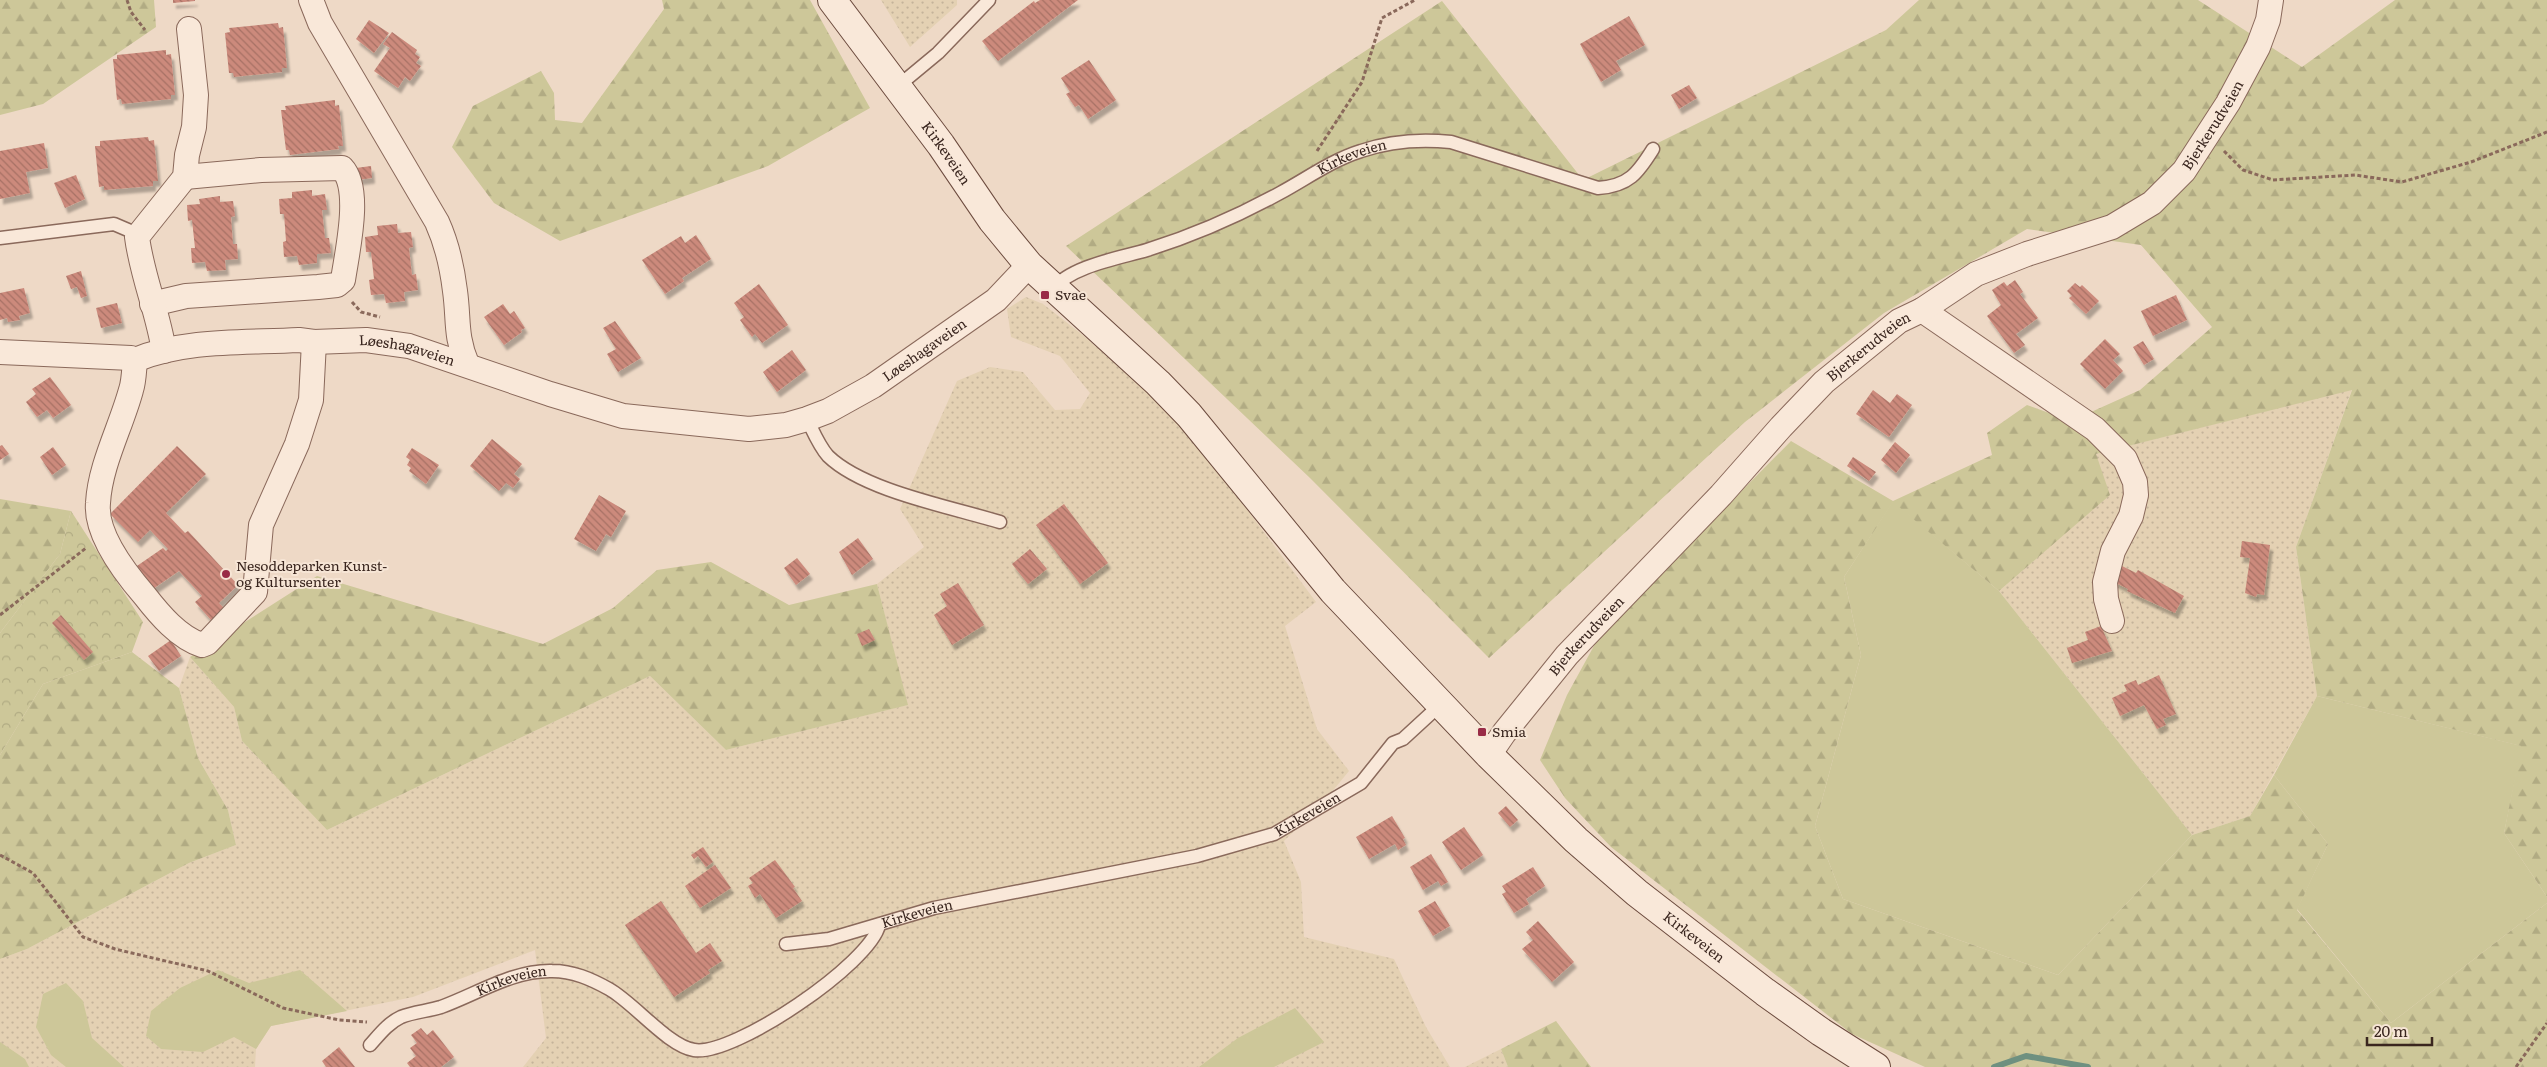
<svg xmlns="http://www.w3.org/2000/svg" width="2547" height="1067" viewBox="0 0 2547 1067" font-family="Literata,serif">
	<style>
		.farmland { fill: url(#farmland-dots) }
		.grass { fill: #cdc799 }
		.forest { fill: url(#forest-firs) }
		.park { fill: url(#park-crowns) }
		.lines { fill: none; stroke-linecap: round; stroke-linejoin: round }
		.stream { stroke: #6e9080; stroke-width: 6 }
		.building { fill: url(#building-back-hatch); filter: url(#shadow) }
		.service-casing { stroke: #8a695b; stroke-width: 15 }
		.minor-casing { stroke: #8a695b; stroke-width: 26 }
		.secondary-casing { stroke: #6c4b3e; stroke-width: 30 }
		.path { stroke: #8a695b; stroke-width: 3; stroke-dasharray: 4 2.5; stroke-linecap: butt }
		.service { stroke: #f9e8d9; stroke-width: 12 }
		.minor { stroke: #f9e8d9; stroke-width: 24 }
		.secondary { stroke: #f9e8d9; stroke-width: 28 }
		.poi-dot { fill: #992b46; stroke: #f6e5d5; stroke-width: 2 }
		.labels { text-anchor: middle; stroke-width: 4; stroke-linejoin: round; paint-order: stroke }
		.street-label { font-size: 14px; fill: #3a261f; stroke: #f6e5d5 }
		.poi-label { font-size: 14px; fill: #3a261f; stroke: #f6e5d5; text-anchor: start }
	</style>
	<defs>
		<pattern id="farmland-dots" width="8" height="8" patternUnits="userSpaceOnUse" patternTransform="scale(1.25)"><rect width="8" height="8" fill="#e4d1b3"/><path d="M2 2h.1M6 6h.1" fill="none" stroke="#c4b39a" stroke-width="1.8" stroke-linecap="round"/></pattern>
		<pattern id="forest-firs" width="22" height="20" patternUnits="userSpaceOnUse" patternTransform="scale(1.25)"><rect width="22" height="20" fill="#cdc799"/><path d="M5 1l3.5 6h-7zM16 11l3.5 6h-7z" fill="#b1ab83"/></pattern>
		<pattern id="park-crowns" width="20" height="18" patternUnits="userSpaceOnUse" patternTransform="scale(1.25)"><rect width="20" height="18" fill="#cdc799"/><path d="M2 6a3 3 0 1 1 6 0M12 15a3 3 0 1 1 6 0" fill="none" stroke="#b1ab83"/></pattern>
		<pattern id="building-back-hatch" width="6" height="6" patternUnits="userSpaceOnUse" patternTransform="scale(1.25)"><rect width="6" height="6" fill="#cc8a7c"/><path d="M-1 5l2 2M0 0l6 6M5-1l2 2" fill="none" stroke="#a77165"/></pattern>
		<filter id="shadow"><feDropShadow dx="3" dy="5.5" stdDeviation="1" flood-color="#0004"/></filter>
	</defs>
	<rect width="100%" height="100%" fill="#eed9c6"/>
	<path class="farmland" d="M881,0H957V5L910,47Z
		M1026,297L1043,304L1079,332L1161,403L1237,496L1316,602L1285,626L1317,729L1349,771L1326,799L1284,841L1301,882L1304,937L1394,959L1426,1027L1450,1067H523L546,1038L535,950L413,997L271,1026L256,1049L255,1067H0V959L27,949L189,863L236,845L228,810L198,758L179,688L190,657L234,707L242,741L327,830L650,676L726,750L907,705L877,584L924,547L900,509L957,381L990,367L1023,372L1055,410L1080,409L1090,393L1060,356L1011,337L1007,309Z
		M2352,389L2296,547L2317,696L2250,816L2192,835L1999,591L2101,502L2096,454Z
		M1501,1049L1508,1067H1465Z"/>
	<path class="grass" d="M1893,501L1999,591L2192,835L2058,975L1843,899L1815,826L1861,655L1844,577Z
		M2317,696L2522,746L2504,833L2547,897V903L2391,1023L2297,909L2328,844L2274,775Z
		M218,970L249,983L300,970L347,1011L271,1026L256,1049L234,1037L203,1052L161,1049L146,1036L151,1011L180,988Z
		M66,983L83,1001L92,1038L124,1067H66L51,1055L36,1027L43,994Z
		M1295,1008L1324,1042L1274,1067H1199L1238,1038Z
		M0,1042L25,1059L29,1067H0Z"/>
	<path class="forest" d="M0,0H154L156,27L43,104L0,115Z
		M662,0H810L870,108L768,166L560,241L494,203L452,147L473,106L541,71L554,93L555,120L582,123L664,9Z
		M1919,0H2198L2302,67L2395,0H2547V897L2504,833L2521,746L2317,696L2296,547L2352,390L2096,454L2110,495L1999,591L1893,502L1844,577L1861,655L1815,826L1843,899L2058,975L2192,835L2250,816L2274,775L2328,844L2297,910L2391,1023L2547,903V1067H1925L1852,1034L1611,847L1565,798L1540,760L1567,695L1601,633L1791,441L1893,501L1992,455L1987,433L2027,405L2071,421L2140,390L2212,327L2141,245L2027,229L1884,313L1745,422L1489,658L1310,478L1066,246L1442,1L1583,180L1886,30Z
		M0,499L71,511L60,554L0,633Z
		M711,562L789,605L877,584L908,705L726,750L650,676L327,830L242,741L234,707L190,657L317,576L543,644L613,608L657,570Z
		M132,652L179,688L198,758L228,810L236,845L189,863L27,949L0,959V755L43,684Z
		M1556,1021L1591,1067H1508L1501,1049Z"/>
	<path class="park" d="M71,511L143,622L132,652L43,684L0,755V633L60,554Z"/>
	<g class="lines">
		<path class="stream" d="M1994,1067L2026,1056L2088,1067"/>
	</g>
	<path class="building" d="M173,0H195V1L173,3Z
		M1040,0H1078L998,61L982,41L1034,1L1035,3Z
		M1629,16L1645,45L1616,61L1621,70L1601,82L1580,44Z
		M369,20L389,33L374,53L356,39Z
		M278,23L279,28L283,27L287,68H282V72L234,77L233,73H229L225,33L230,32L229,28Z
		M392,32L417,50L415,54L420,57L416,63L421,66L410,81L405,77L398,88L374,71L390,48L383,44Z
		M166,50V55L171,54L175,95H171V99L122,104L121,99L117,100L113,59H117V55Z
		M1089,60L1116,100L1088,119L1079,105L1075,107L1066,94L1070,92L1061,78Z
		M1689,85L1697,98L1679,109L1671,95Z
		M335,100V106L339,105L343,146H338L339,149L290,155L289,150H286L281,110H286L285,106Z
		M148,137L149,141L154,140L158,181H153V186L104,190V186L99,187L95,146H100V141Z
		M44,143L48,168L26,172L30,193L0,199V151Z
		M371,166L372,178L357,180L356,168Z
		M76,175L85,199L65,208L54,183Z
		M312,190V196L325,194L327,210H322L325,238H329L331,253L317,254V263L299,265L297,256L284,257L283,242L286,241L284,214H280L279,199L292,198V192Z
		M220,196V202L233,201L235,216L231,217L233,244H237L238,259L225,260L226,270L207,271L205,262L192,263L191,248H195L192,220L188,221L187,205L200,204L199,199Z
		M397,224L398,233L411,232L413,247L409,248L412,275L416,274L418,290L404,292L405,301L386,303L384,294L371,295L369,280L374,279L371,252H366L365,237L378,235L377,226Z
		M696,235L711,259L682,278L684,281L665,294L642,260L681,236L685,243Z
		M81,271L87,296L81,298L77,287L71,289L66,276Z
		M2015,280L2023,292L2020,294L2038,318L2016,334L2025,345L2014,353L1987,316L2001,305L1992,290L2004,282L2007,286Z
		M2075,283L2080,287L2082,285L2099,301L2086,314L2069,298L2072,296L2067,291Z
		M759,284L788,325L762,343L755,334L752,337L740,320L744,317L734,303Z
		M24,288L30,313L19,316L20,320L8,322L7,318L0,320V293Z
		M2176,295L2187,320L2153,336L2141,311Z
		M117,303L122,323L101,328L96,308Z
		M503,304L510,314L514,311L525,328L521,330L522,332L504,345L484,317Z
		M615,321L641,358L618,372L607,354L616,349L603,328Z
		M2105,339L2120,354L2113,360L2123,371L2105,389L2080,364Z
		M2143,341L2154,359L2144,365L2133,347Z
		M792,350L806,370L777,392L763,372Z
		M50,377L71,405L53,418L47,410L37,417L26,402L36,394L32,389Z
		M1873,390L1890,403L1897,394L1912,405L1889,437L1856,414Z
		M492,439L522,464L514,474L520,479L513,488L506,483L499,491L470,466Z
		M1895,442L1910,455L1896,473L1881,460Z
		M2,445L9,454L0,460V446Z
		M177,446L206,474L166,513L185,533L188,531L238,585L219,603L224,608L211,620L195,602L202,596L179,571L150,591L134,568L163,548L166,551L168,549L150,530L138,542L110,514Z
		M53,447L66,465L52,475L40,457Z
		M412,448L439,465L426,484L409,471L411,468L407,465L410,460L406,457Z
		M1853,457L1876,472L1869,481L1847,466Z
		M599,495L626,511L611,537L606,534L596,551L574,539Z
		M1064,504L1108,563L1080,584L1036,525Z
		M858,538L873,559L852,575L839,552Z
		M2242,541L2270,545L2264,595L2257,594L2256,597L2245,593L2250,558L2240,557Z
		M1030,549L1047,569L1028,584L1012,564Z
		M797,558L810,574L796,585L784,568Z
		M2120,565L2136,573L2138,570L2184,596L2175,613L2127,591L2128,589L2112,581Z
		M958,583L984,625L952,645L934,615L947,606L940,594Z
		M61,615L93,652L84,660L52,623Z
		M2101,626L2112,651L2072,663L2067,648L2088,640L2085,632Z
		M869,629L875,640L862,646L857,634Z
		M171,640L181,656L159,671L148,656Z
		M2159,675L2176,714L2163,719L2166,725L2157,729L2144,705L2120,716L2112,698L2127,691L2124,685L2136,680L2138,685Z
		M1506,806L1518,820L1510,827L1498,813Z
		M1392,816L1405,838L1403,839L1406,845L1398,850L1395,844L1369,859L1356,837Z
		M1464,827L1483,855L1461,870L1442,842Z
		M703,847L713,862L706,867L698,856L694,859L691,855Z
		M1431,854L1448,882L1441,886L1438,881L1423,890L1410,867Z
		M775,860L795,887L793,888L802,901L776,918L760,894L755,898L748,886L753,883L749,878Z
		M715,865L731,888L700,908L685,886Z
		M1533,867L1545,886L1526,899L1529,904L1514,913L1502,894L1506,892L1502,886Z
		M661,901L696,953L710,943L722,961L708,970L710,973L674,997L625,925Z
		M1435,901L1450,926L1433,936L1418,911Z
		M1538,921L1574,962L1552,982L1522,949L1533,940L1526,932Z
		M421,1028L427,1035L433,1030L454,1057L441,1067H410L407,1063L416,1056L410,1048L417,1043L411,1035Z
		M339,1047L355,1067H326L322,1061Z"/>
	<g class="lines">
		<defs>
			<g id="service">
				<path d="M897,87L938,53L989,0"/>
				<path d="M0,238L114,224L128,230L137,237"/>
				<path id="s1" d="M1053,289C1071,266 1120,258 1147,250C1192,236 1238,216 1280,193C1306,179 1332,160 1361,151C1390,141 1421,139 1451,142L1598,188C1629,186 1638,173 1653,149"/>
				<path d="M807,419C813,431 819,446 828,456C864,491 951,507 1000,522"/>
				<path id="s2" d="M786,944L829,939L934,908L1197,856L1274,834L1361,783L1393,743L1403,739L1440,705"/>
				<path id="s3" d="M370,1045C379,1035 388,1023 401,1017C413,1012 428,1011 441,1007C477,994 513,970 552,971C573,971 591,979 609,989C634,1003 668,1046 694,1050C733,1057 871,963 879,925"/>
			</g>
			<g id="minor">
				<path d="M311,0L320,23L437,222C447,244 452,266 455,291C459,319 455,336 467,364"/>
				<path d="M152,304L186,296L318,287L337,285L343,280C347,252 362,189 342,168L261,170L185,177"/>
				<path d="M1922,310L2095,429L2125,459L2135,482L2136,495L2131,516L2113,551L2105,582L2106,599L2112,621"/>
				<path d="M164,351C158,312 142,276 137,237L185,177L187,155L194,127L196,95L189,29"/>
				<path id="s4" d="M0,352L131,358L135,360C186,339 245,343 299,340L314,342L366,340L409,346L550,394L623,416L749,429L786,425L807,419L828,411L873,386L996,300L1029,265"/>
				<path d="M135,360C134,370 134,381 131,390C121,427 100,465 98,503C95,534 126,574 145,596C159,614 179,638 202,645L207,643L255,592L261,525L297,444L311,400L314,342"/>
				<path id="s5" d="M1489,755L1504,733L1567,655L1721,495L1781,427L1824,382L1899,321L1922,310L1976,274L2027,254L2112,227L2152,203L2184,171L2228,103L2258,47L2268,20L2271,0"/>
			</g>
			<g id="secondary">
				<path id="s6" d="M832,0L941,145L992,220L1029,265L1158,383L1189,415L1333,591L1489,755L1576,840L1637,893L1765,992L1821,1032L1876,1067"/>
			</g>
		</defs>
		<use href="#service" class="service-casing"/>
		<use href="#minor" class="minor-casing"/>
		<use href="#secondary" class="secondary-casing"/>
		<path class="path" d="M127,0L131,12L145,30
			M1317,151L1362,82L1382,18L1415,0
			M2224,151L2243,170L2273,180L2355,175L2402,182L2471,162L2547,132
			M352,302L361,312L380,317
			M0,615L86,548
			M0,855L33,873L83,937L115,949L208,971L283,1008L339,1020L367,1022
			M2516,1067L2547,1023"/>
		<use href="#service" class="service"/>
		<use href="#minor" class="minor"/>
		<use href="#secondary" class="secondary"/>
	</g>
	<g class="poi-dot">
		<rect x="1040" y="290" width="10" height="10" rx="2.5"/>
		<circle cx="226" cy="574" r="5"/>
		<rect x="1477" y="727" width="10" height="10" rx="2.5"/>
	</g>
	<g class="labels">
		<g class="street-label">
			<text dy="5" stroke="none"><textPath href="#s5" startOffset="979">Bjerkerudveien</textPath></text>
			<text dy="5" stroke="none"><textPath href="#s6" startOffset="191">Kirkeveien</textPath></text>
			<text dy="5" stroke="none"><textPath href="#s1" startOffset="329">Kirkeveien</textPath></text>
			<text dy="5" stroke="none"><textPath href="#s5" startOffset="559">Bjerkerudveien</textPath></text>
			<text dy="5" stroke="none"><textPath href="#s4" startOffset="960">Løeshagaveien</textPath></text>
			<text dy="5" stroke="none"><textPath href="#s4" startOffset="411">Løeshagaveien</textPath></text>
			<text dy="5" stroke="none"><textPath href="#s5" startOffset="154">Bjerkerudveien</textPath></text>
			<text dy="5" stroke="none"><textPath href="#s2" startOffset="540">Kirkeveien</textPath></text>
			<text dy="5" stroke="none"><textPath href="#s2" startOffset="135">Kirkeveien</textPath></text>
			<text dy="5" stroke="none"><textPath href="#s6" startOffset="1278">Kirkeveien</textPath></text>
			<text dy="5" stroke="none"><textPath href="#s3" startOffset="159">Kirkeveien</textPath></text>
		</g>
		<g class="poi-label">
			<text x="1055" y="300">Svae</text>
			<text x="236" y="571">Nesoddeparken Kunst-<tspan x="236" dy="16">og Kultursenter</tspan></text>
			<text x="1492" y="737">Smia</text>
		</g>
	</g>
	<path d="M2367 1037v8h65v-8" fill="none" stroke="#3a261f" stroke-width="2.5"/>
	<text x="2374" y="1037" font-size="15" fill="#3a261f" stroke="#f6e5d5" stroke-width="4" paint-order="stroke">20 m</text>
</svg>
